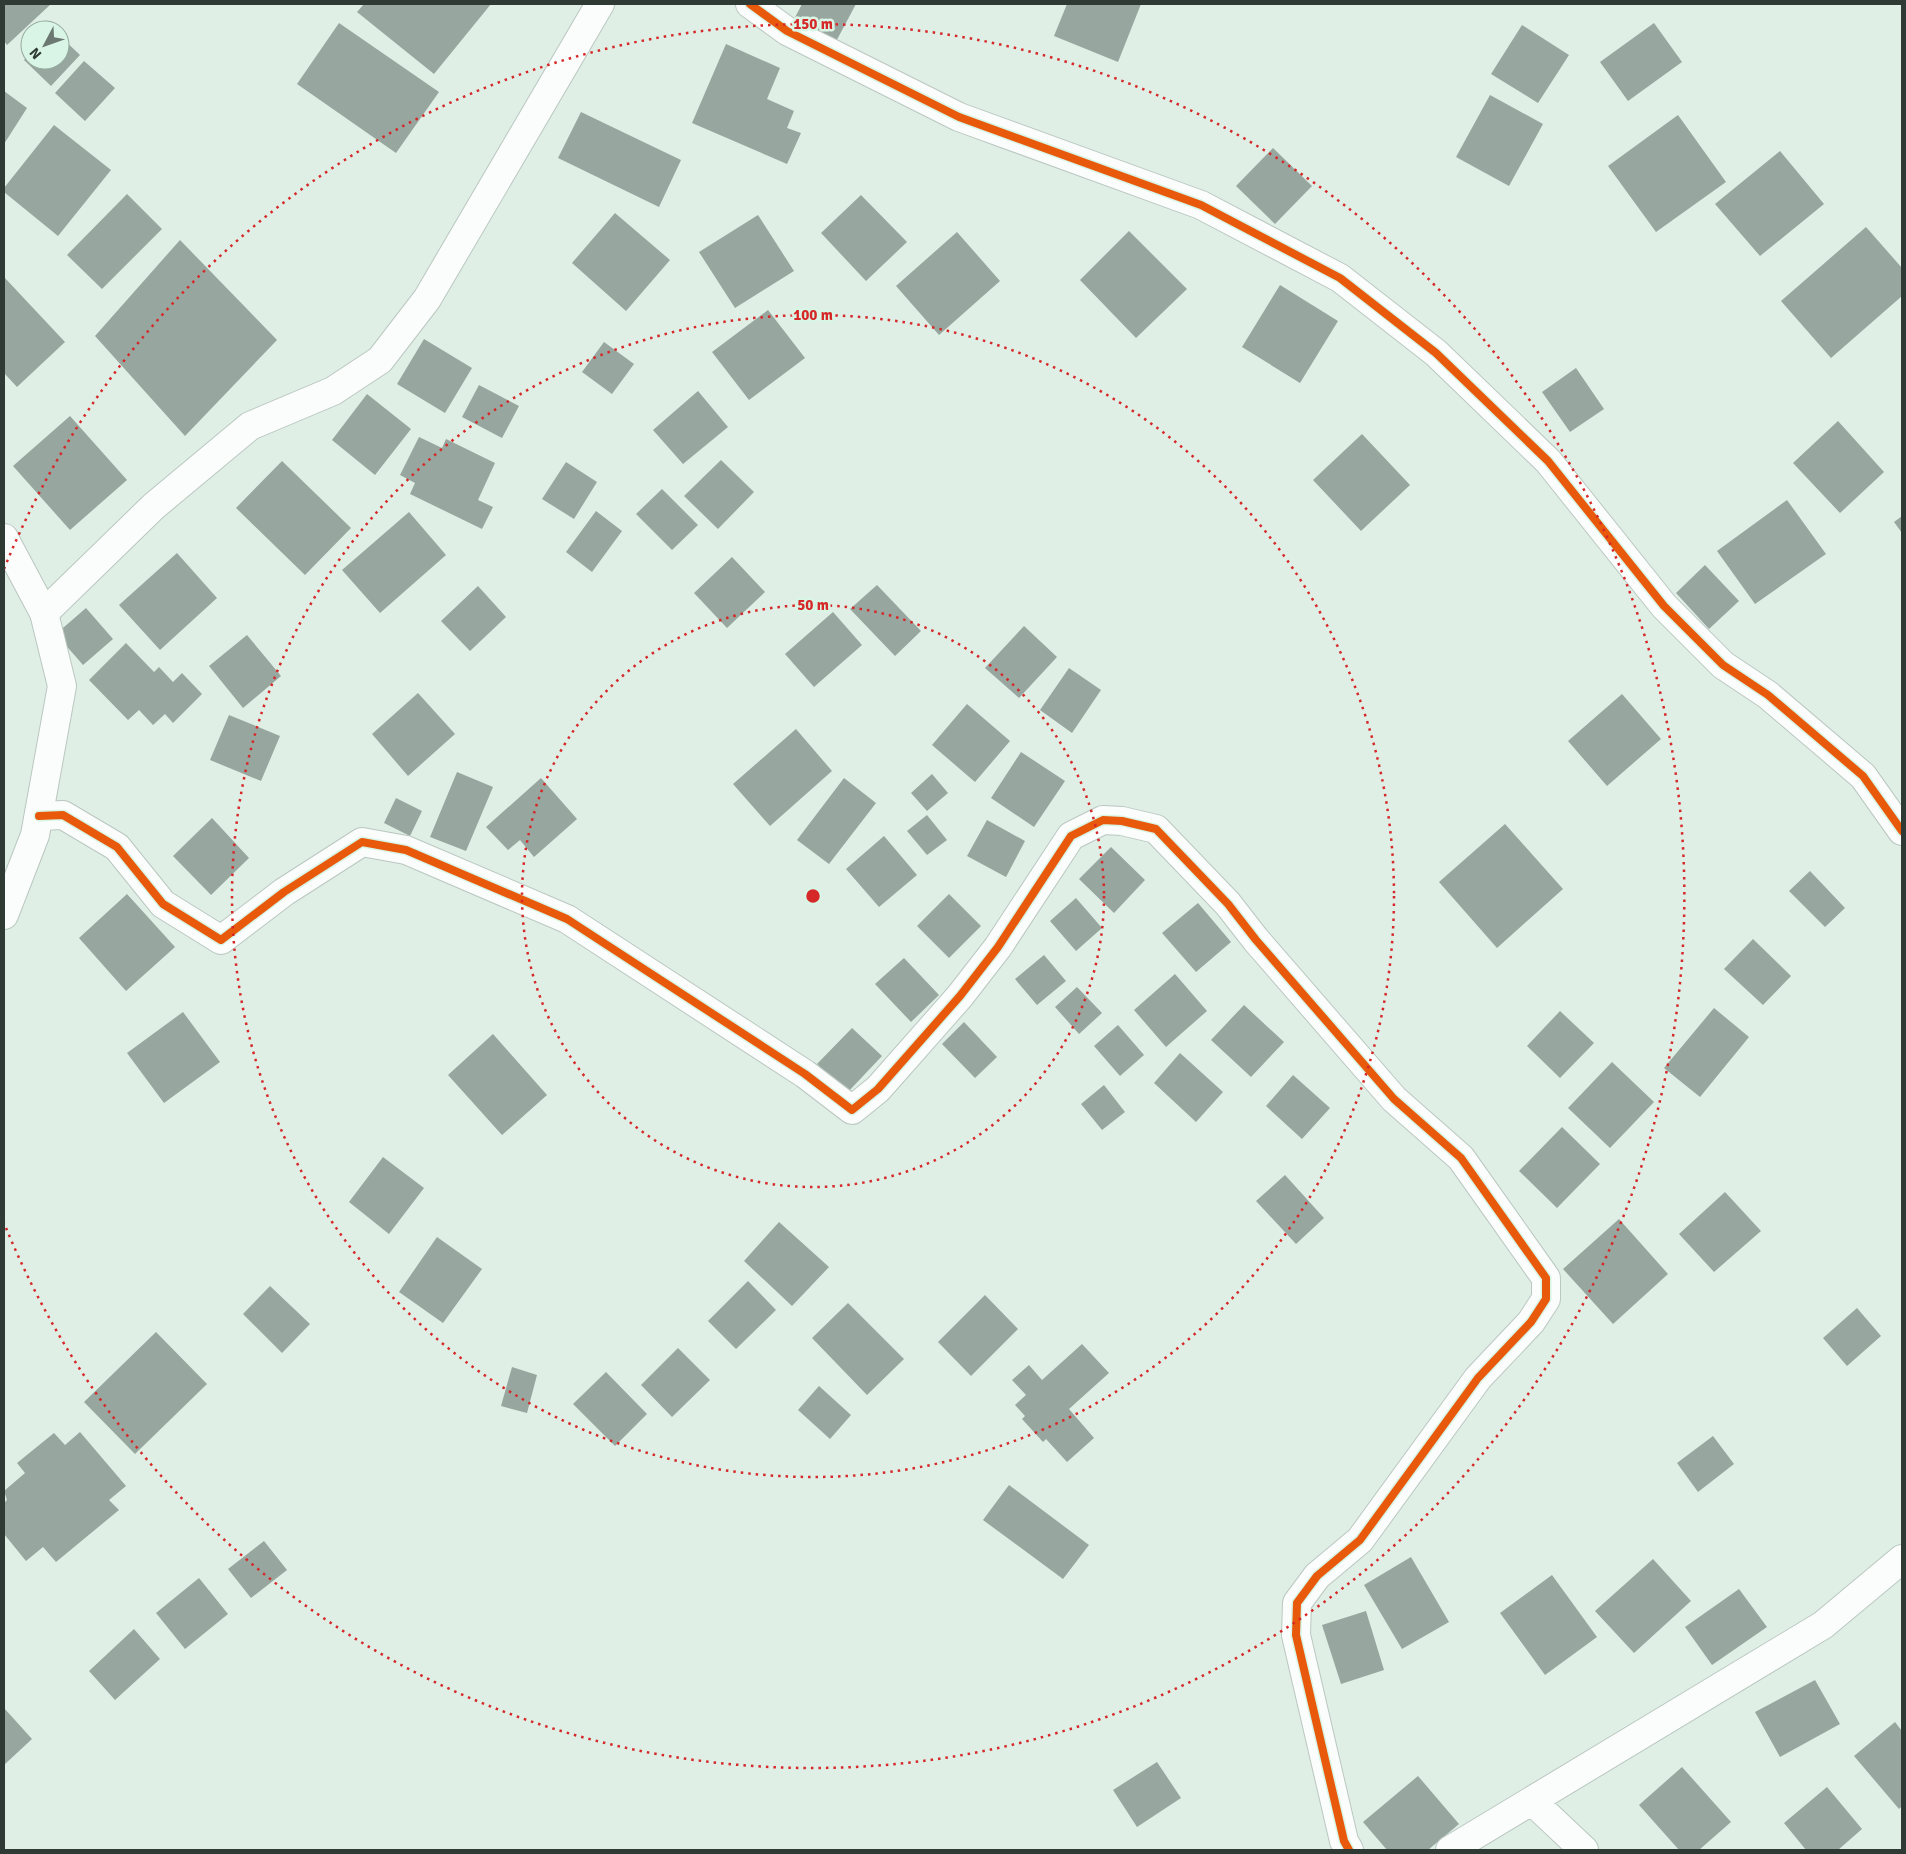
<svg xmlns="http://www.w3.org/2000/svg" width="1906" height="1854" viewBox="0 0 1906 1854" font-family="Signika,sans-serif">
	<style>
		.building { fill: #97a69e }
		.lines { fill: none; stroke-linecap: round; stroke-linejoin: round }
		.street-casing { stroke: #bbc7c1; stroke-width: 30 }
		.secondary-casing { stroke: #bbc7c1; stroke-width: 30 }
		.street { stroke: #fafdfb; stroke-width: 28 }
		.secondary { stroke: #fafdfb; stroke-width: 28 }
		.cycleway-casing { stroke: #d9f5e5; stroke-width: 11 }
		.cycleway { stroke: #e8590c; stroke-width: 8 }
		.ring { fill: none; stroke: #d62828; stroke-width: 2.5; stroke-dasharray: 2.5 5 }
		.centre { fill: #d62828; stroke: #d9f5e5; stroke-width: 2.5 }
		.ring-label { font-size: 15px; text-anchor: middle; font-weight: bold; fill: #d62828; stroke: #d9f5e5; stroke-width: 5; stroke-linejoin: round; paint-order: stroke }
	</style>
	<rect width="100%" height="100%" fill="#dfefe6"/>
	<path class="building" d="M4,4H51L7,45L4,41Z
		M364,4H491L434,74L357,12Z
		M802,4H856L832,49L790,27Z
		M1067,4H1141L1118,62L1054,36Z
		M339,23L439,92L396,153L297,84Z
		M1654,23L1682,62L1628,101L1600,62Z
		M1522,25L1569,55L1538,103L1491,74Z
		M60,36L80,55L51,86L24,60L30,53V60H60Z
		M726,44L780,68L767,99L794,111L787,128L801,133L787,164L692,123Z
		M84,61L115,88L85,121L55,93Z
		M4,91L27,108L4,144Z
		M1490,95L1543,124L1509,186L1456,157Z
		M581,112L681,160L659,207L558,158Z
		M1678,115L1726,182L1656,232L1608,166Z
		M54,125L111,170L58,236L4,192V188Z
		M1273,148L1312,186L1275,224L1236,186Z
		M1780,151L1824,204L1760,256L1715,204Z
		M127,194L162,229L102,289L67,255Z
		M861,195L907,242L866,281L821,233Z
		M615,213L670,260L626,311L572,263Z
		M758,215L794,271L735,308L699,252Z
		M1866,227L1902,268V296L1831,358L1781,301Z
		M1129,231L1187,289L1136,338L1080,280Z
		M957,232L1000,281L939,335L896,286Z
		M180,240L277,340L185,436L95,336Z
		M4,277L65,342L17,387L4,373Z
		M1280,285L1338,321L1300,383L1242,347Z
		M768,310L805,358L749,400L712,352Z
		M424,339L472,368L445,413L397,384Z
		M604,342L634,364L612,394L582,372Z
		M1576,368L1604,409L1570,432L1542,392Z
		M479,385L519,406L502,438L462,417Z
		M698,391L728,427L683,464L653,430Z
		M367,394L411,429L375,475L332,440Z
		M70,416L127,480L70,530L13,466Z
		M1838,421L1884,472L1840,513L1793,463Z
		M1362,434L1410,485L1361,531L1313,480Z
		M419,437L442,448L446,439L495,463L478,500L493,507L482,529L410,494L415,483L400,475Z
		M721,460L754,492L718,529L684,496Z
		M282,461L351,528L305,575L236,508Z
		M566,462L597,482L574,519L542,499Z
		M662,489L698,525L672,550L636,514Z
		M1787,500L1826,554L1755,604L1717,551Z
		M596,511L622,531L592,572L566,552Z
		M409,512L446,555L380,613L342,570Z
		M1902,516V533L1894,522Z
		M177,553L217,598L160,650L119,605Z
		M732,557L765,592L727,628L694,593Z
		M1705,565L1739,601L1709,629L1676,593Z
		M877,585L921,631L895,656L850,609Z
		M478,586L506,617L470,651L441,621Z
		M86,608L113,639L83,665L56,634Z
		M833,612L862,645L814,687L785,654Z
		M1024,626L1057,657L1019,698L985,668Z
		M247,635L281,676L243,708L209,666Z
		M126,643L154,672L159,667L173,682L182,673L202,694L173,723L165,714L153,725L139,710L128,720L89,680Z
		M1069,668L1101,690L1072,733L1040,710Z
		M418,693L455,734L408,776L372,734Z
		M1622,694L1661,739L1607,786L1568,741Z
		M967,704L1010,741L975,782L932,745Z
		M229,715L280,736L261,781L210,760Z
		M796,729L832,771L770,826L733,784Z
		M1021,752L1065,781L1034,827L991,798Z
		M457,772L493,787L466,851L430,837Z
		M932,774L948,793L927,811L911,793Z
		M541,778L577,819L534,857L520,840L508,850L486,827Z
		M844,778L876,803L829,864L797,840Z
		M396,798L422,811L410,836L384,823Z
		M927,815L947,840L927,855L907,831Z
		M212,818L249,858L211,895L173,856Z
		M987,820L1025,841L1006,877L967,856Z
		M1505,824L1563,889L1497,948L1439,882Z
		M884,836L917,875L879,907L846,869Z
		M1111,847L1145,880L1114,913L1079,879Z
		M1810,871L1845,908L1825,927L1789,891Z
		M127,894L175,947L126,991L79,938Z
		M949,894L981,926L949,958L917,926Z
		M1076,898L1102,928L1076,951L1050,921Z
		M1198,903L1231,942L1196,972L1162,933Z
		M1753,939L1791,976L1763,1005L1724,969Z
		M1044,955L1066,981L1037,1005L1015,979Z
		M904,958L939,995L911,1022L875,984Z
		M1175,974L1207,1011L1166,1047L1134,1010Z
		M1077,987L1102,1013L1079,1034L1055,1007Z
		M1244,1005L1284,1042L1251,1077L1211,1040Z
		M1714,1008L1749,1037L1700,1097L1664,1068Z
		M1560,1011L1594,1043L1560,1078L1527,1046Z
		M183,1012L220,1062L164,1103L127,1053Z
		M964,1022L997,1057L975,1078L942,1044Z
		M1118,1025L1144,1055L1120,1076L1094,1046Z
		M852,1028L882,1056L847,1093L817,1064Z
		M493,1034L547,1095L502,1135L448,1075Z
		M1180,1053L1223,1092L1196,1122L1154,1083Z
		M1612,1062L1654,1102L1610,1148L1568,1108Z
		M1293,1075L1330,1108L1302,1139L1266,1106Z
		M1104,1085L1125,1112L1102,1130L1081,1104Z
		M1562,1127L1600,1164L1557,1208L1519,1171Z
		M383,1157L424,1188L389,1234L349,1202Z
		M1285,1175L1324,1218L1296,1244L1256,1201Z
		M1725,1192L1761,1231L1714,1272L1679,1234Z
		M1619,1219L1668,1274L1613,1324L1563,1269Z
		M779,1222L829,1267L792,1306L744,1261Z
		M437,1237L482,1269L443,1323L399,1292Z
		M748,1281L776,1310L736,1349L708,1321Z
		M270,1286L310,1324L282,1353L243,1314Z
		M985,1295L1018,1329L971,1376L938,1342Z
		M848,1303L904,1359L867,1395L812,1338Z
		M1857,1308L1881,1336L1847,1366L1823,1338Z
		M156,1332L207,1384L135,1454L84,1402Z
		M1082,1344L1109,1373L1069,1409L1094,1438L1067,1462L1046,1439L1043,1442L1022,1419L1025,1416L1015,1405L1026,1395L1012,1380L1029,1365L1042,1380Z
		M678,1348L710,1380L672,1417L641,1385Z
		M512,1367L537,1375L527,1413L501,1406Z
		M606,1372L647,1414L615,1446L573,1404Z
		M819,1386L851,1415L830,1439L798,1410Z
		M80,1432L126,1486L109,1500L119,1510L56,1562L43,1547L26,1561L4,1534V1503L7,1500L4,1491L25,1473L17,1463L54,1433L65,1445Z
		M1713,1436L1734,1464L1698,1492L1677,1463Z
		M1009,1485L1089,1545L1063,1579L983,1520Z
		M264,1541L287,1570L251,1598L228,1569Z
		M1411,1557L1449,1622L1402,1649L1364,1585Z
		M1653,1559L1691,1601L1634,1653L1595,1611Z
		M1552,1575L1597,1637L1545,1675L1500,1613Z
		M199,1578L228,1614L185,1649L156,1613Z
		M1739,1589L1767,1627L1712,1665L1685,1627Z
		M1366,1611L1384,1670L1341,1684L1322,1625Z
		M134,1629L160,1659L115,1700L89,1671Z
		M1815,1680L1840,1724L1780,1757L1755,1712Z
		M4,1708L32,1739L4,1765Z
		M1895,1722L1902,1731V1806L1899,1809L1854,1756Z
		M1157,1762L1181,1798L1137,1827L1113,1790Z
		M1682,1767L1731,1822L1699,1850H1679L1639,1805Z
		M1418,1776L1459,1824L1428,1850H1387L1363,1822Z
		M1827,1787L1862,1829L1838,1850H1806L1784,1823Z"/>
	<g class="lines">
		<defs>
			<path id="street" d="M750,4L787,31L959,117L1201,205L1340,278L1436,353L1548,461L1664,606L1723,665L1768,695L1863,776L1902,831
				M44,613L154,506L250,426L333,391L380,360L427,299L600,4
				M39,816L63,815L117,847L163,904L221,940L284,892L362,842L406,850L567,919L805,1074L852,1110L878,1089L960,996L998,947L1071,836L1103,820L1122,821L1156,829L1228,904L1256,940L1394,1099L1461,1158L1546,1278V1299L1531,1322L1478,1378L1360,1540L1317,1576L1297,1603L1296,1635L1344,1841L1349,1850
				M1532,1801L1584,1850
				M1450,1850L1823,1625L1902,1559"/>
			<path id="secondary" d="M4,538L44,613L62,686L35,835L4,915"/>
		</defs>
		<use href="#street" class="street-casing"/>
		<use href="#secondary" class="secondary-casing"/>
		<use href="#street" class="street"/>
		<use href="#secondary" class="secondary"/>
		<defs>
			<path id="cycleway" d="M750,4L787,31L959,117L1201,205L1340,278L1436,353L1548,461L1664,606L1723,665L1768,695L1863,776L1902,831
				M39,816L63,815L117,847L163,904L221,940L284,892L362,842L406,850L567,919L805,1074L852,1110L878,1089L960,996L998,947L1071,836L1103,820L1122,821L1156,829L1228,904L1256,940L1394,1099L1461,1158L1546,1278V1299L1531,1322L1478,1378L1360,1540L1317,1576L1297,1603L1296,1635L1344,1841L1349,1850"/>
		</defs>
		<use href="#cycleway" class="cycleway-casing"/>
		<use href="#cycleway" class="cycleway"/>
	</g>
	<g class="ring">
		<circle cx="813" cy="896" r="291"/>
		<circle cx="813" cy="896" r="581"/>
		<path d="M4 569A872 872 0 1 1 4 1223"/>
	</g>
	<circle cx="813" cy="896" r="8" class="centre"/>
	<g class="ring-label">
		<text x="813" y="29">150 m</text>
		<text x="813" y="320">100 m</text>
		<text x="813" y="610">50 m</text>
	</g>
	<rect width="1906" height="1854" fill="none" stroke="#2e3a33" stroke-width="10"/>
	<g transform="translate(45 45) rotate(229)"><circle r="24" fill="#d9f5e5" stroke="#95aa9e"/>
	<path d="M0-4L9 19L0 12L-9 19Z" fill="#6c7972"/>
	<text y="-8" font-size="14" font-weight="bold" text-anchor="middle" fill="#2e3a33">N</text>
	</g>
</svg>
